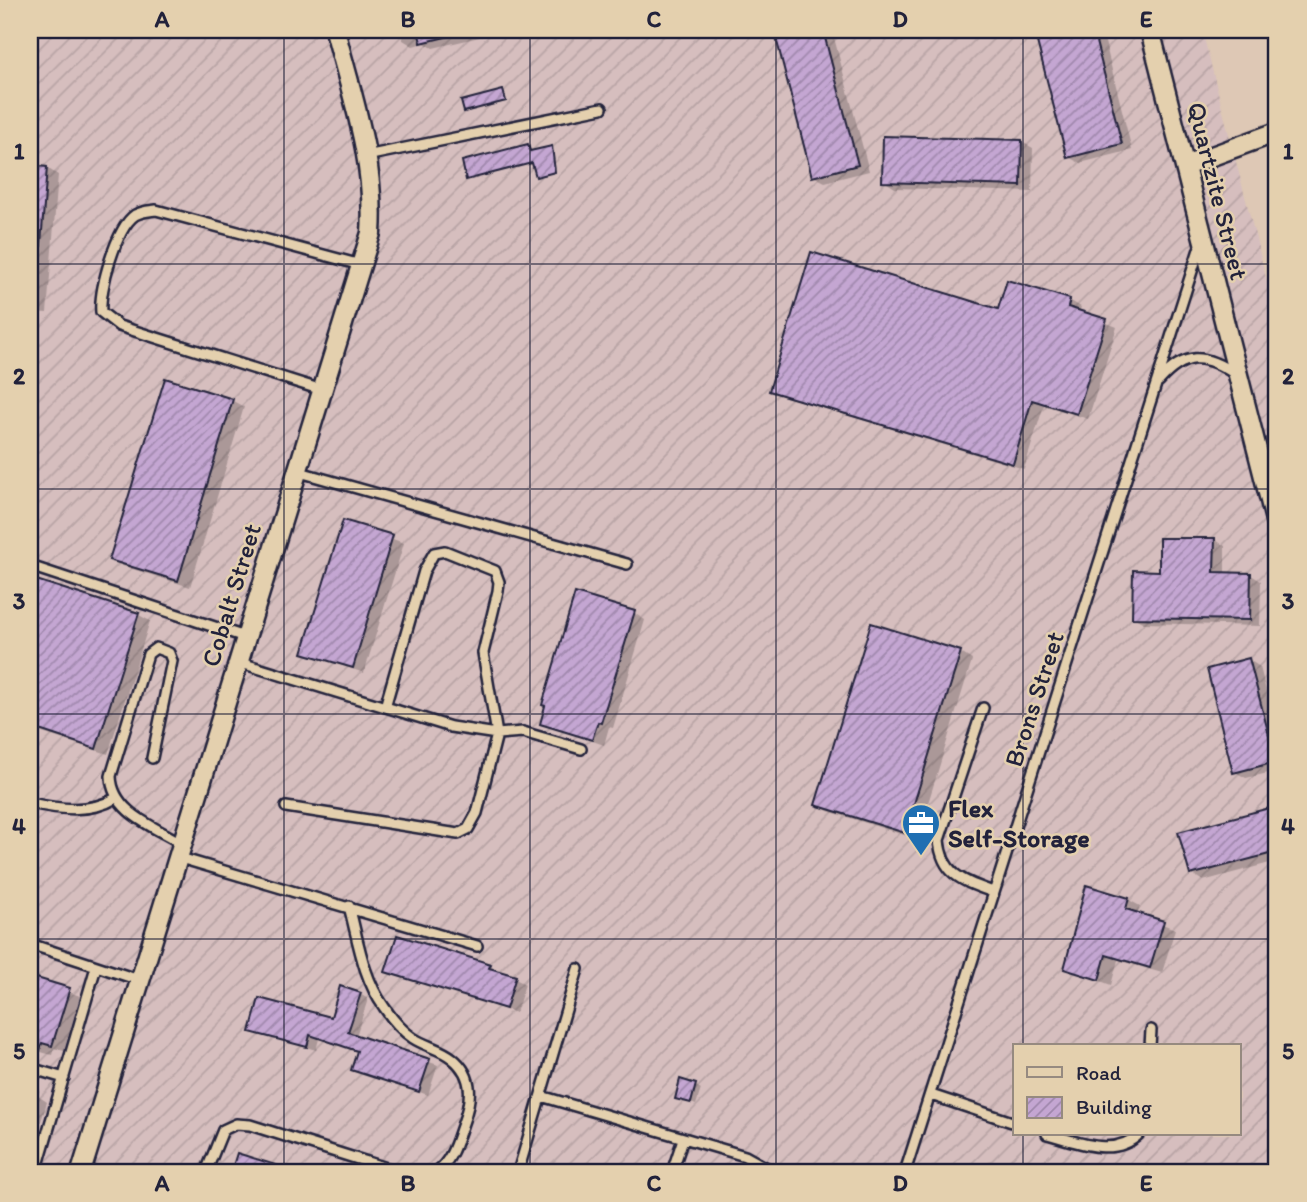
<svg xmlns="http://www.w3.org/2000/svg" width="1307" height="1202" viewBox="0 0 1307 1202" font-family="Itim,sans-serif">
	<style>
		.industrial { fill: url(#industrial-furrows); fill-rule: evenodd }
		.shadow { fill: #0003 }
		.building { fill: url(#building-hatch); stroke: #22223b; stroke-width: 2 }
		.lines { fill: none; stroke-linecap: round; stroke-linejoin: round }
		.service-casing { stroke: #22223b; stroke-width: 14 }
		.minor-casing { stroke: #22223b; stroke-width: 23 }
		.service { stroke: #e4d0ae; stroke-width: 9 }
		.minor { stroke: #e4d0ae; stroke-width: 18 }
		.grid { fill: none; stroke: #22223b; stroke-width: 2; stroke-opacity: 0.55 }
		.labels { text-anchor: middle; stroke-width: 5; stroke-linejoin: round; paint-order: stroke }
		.street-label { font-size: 26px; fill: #22223b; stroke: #e4d0ae }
		.poi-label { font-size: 26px; font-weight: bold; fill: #22223b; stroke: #e4d0ae; text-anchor: start }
		.neatline { fill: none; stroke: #22223b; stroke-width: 2.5 }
		.grid-label { font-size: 23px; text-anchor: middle; font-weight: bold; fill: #22223b }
	</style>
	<defs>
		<pattern id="industrial-furrows" width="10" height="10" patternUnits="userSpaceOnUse" patternTransform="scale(1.75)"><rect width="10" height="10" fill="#d6bebe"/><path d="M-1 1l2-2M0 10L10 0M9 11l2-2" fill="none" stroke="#b7a3a4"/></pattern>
		<pattern id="building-hatch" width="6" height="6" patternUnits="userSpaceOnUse" patternTransform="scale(1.75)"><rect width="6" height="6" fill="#c4a6d2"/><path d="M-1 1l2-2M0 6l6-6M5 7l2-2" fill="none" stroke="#9f87ac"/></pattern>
	</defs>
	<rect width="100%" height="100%" fill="#dec8b5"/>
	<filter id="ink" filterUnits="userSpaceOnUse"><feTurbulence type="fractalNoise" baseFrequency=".0143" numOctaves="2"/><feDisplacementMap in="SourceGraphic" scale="14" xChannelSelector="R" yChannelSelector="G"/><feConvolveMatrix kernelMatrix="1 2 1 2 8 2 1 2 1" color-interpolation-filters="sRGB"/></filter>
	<g filter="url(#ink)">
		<path class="industrial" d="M30,30H1202L1277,320V1172H30ZM1015,1046H1239V1134H1015Z"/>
		<path class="shadow" d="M400,30H493L487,31L488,35L433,48L424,43L413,46L403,40Z
			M775,30H832L869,171L825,182L813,176Z
			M1036,30H1102L1132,150L1080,163L1068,157Z
			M503,92L507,102L465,111Z
			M1022,142L1033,148L1032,192L895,188L884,181Z
			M528,146L532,153L553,149L556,172L540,177L534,163L468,178Z
			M30,167L47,168L58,175L47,313L30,312Z
			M1069,300L1081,307L1079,312L1117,327L1088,419L1044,405L1024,469L783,396L772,390Z
			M166,381L233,401L244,407L190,587L123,566L111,560Z
			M344,522L404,543L364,673L304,652Z
			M1214,539L1225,546V574L1251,575L1261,581L1260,626L1144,623L1133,617L1161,573Z
			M30,580L139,615L150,621L108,754L30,729Z
			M634,613L645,620L613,728L609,727L604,745L542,723Z
			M872,625L961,653L972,660L917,839L828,811L817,805Z
			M1249,660L1260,667L1277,734V771L1246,778L1235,772Z
			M1277,808V861L1203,881L1192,874L1181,834Z
			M1087,887L1129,900L1140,906L1137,914L1175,929L1162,973L1118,960L1111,985L1066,968Z
			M490,966L525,984L516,1013L387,971Z
			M30,978L80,996L64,1051L54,1048L52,1055L30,1049Z
			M360,994L368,999L356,1036L438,1065L428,1095L353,1069L359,1052L319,1039L316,1050L252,1031L332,1019Z
			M30,1083L40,1089L38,1096L47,1102L30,1157Z
			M696,1086L701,1089L696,1105L677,1098Z"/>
		<path class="building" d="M418,30H457L458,34L421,43Z
			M774,30H823L858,165L812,177Z
			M1034,30H1093L1122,144L1067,158Z
			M503,90L506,101L464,112L461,101Z
			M883,136L1022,140L1021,186L882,182Z
			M528,144L530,151L552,146L555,172L536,177L532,163L466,180L462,161Z
			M30,165L47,167L39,269H30Z
			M811,252L998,309L1007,280L1070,299L1068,307L1107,319L1077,414L1032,400L1013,464L769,391Z
			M165,378L233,399L178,581L109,560Z
			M343,520L393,535L353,668L302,653Z
			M1159,538H1215L1214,572L1251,573L1250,620L1132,618L1133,570L1159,571Z
			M30,578L139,613L96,749L30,727Z
			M575,593L635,611L601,723L598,722L592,740L540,724L545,706L542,705Z
			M871,623L961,651L905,833L815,805Z
			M1249,658L1276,762L1233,773L1207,669Z
			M1277,806V852L1190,875L1178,832Z
			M1086,885L1129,898L1126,909L1164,921L1150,968L1106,955L1099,980L1064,969Z
			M397,935L491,964L489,968L516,976L506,1009L385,972Z
			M30,976L70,988L52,1046L42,1043L40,1050L30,1047Z
			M340,986L361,993L348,1032L430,1059L419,1092L351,1070L357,1051L310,1035L307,1047L250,1032L259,998L331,1017Z
			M680,1079L696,1084L691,1103L675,1099Z
			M237,1153L288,1169V1172H231Z"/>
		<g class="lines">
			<defs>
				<path id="service" d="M366,156L602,108
					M1159,381C1185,352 1204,353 1235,374
					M322,390L119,326L101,312C99,290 116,228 135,215C142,211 148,211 156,210L361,265
					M296,471L627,564
					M30,566L245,637
					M238,662L451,727L497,734L523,732L581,749
					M983,708L939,840C942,875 963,881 993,892
					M152,758L172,661L169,653L156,648L148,654L111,776C112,812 153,826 181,843
					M30,803C58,809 90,814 116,798
					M286,807L458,834L468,829L477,813L497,734L483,653L498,591L499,582L495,571L445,551L434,553L424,571L385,707
					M177,857L477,946
					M349,906C358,940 363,978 384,1007C392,1019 401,1030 413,1038C425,1046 441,1049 452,1058C476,1077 471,1102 462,1126C456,1143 451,1162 436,1172
					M30,944L139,980
					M1150,1046L1151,1030
					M30,1068L64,1078
					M931,1095L1015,1123
					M541,1096L745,1156L774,1172
					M1047,1134C1076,1141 1114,1159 1139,1134
					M36,1172L96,967
					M206,1172L223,1130L236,1124L250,1125L399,1172
					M518,1172L578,969
					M672,1172L683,1139
					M905,1172L1201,243"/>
				<path id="minor" d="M1150,30L1277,528
					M1185,166L1277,132
					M81,1172L371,233C376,164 352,96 335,30"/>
			</defs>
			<use href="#service" class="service-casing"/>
			<use href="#minor" class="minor-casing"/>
			<use href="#service" class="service"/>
			<use href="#minor" class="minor"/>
		</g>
	</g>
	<path class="grid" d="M284,30V1172M530,30V1172M776,30V1172M1023,30V1046M30,264H1277M30,489H1277M30,714H1277M30,939H1277M1023,1134V1172"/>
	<defs>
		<symbol id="office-pin" viewBox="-11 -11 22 30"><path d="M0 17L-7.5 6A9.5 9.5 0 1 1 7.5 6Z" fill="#1f6fb2" stroke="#e4d0ae"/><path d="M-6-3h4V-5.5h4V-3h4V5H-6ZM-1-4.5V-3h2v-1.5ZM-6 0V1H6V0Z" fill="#fff"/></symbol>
	</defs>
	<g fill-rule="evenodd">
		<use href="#office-pin" x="899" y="801" width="44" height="60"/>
	</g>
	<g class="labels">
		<g class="street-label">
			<text transform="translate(1218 191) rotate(76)" y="9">Quartzite Street</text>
			<text transform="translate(231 595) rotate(-73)" y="9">Cobalt Street</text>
			<text transform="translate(1034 699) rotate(-72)" y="9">Brons Street</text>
		</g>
		<g class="poi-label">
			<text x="948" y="817">Flex<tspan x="948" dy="30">Self-Storage</tspan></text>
		</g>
	</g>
	<rect width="1307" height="1202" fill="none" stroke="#e4d0ae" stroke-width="77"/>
	<rect x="1013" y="1044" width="228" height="91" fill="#e4d0ae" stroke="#968a80" stroke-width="2"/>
	<rect x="1027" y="1067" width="35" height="10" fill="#e4d0ae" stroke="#968a80" stroke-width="2"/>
	<text x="1076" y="1080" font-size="21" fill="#22223b">Road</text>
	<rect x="1027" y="1097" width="35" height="21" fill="url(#building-hatch)" stroke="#968a80" stroke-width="2"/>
	<text x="1076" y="1114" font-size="21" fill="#22223b">Building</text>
	<rect x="38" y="38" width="1230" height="1126" class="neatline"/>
	<g class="grid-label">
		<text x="162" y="27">A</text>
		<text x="408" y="27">B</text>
		<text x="654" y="27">C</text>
		<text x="900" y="27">D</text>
		<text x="1146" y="27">E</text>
		<text x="19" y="159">1</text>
		<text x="1288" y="159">1</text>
		<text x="19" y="384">2</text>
		<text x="1288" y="384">2</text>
		<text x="19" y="609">3</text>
		<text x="1288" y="609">3</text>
		<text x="19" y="834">4</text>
		<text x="1288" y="834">4</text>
		<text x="19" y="1059">5</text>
		<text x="1288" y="1059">5</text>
		<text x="162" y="1191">A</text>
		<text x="408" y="1191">B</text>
		<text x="654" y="1191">C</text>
		<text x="900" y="1191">D</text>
		<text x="1146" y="1191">E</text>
	</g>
</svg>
